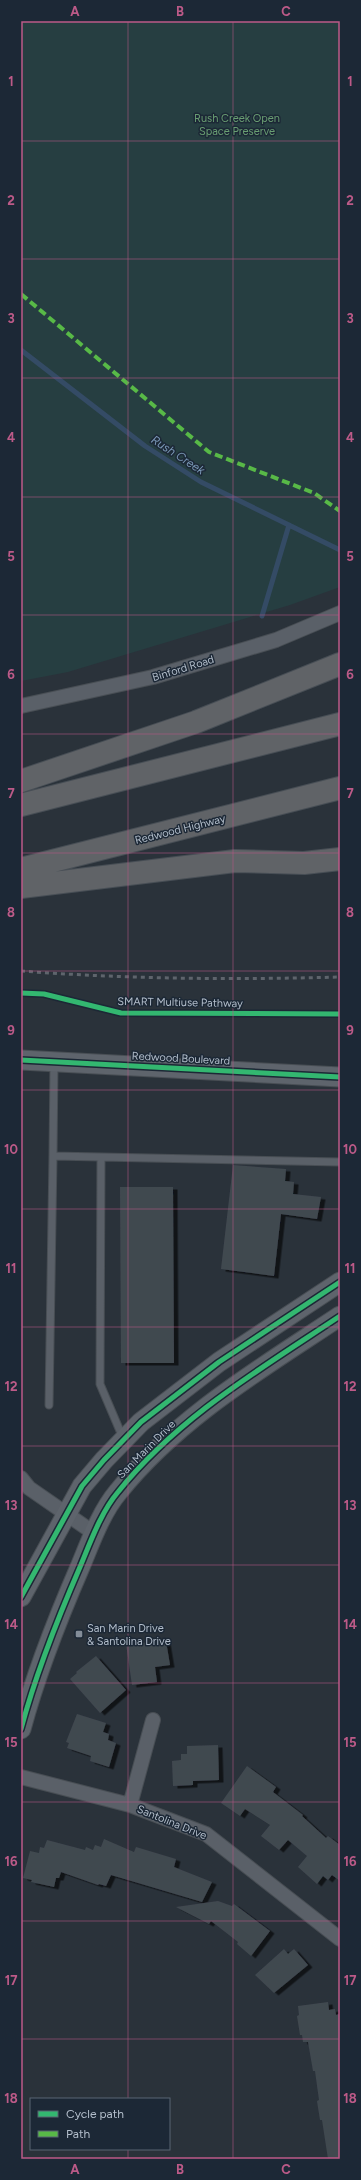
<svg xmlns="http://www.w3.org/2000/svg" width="361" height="2180" viewBox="0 0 361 2180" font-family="Figtree,sans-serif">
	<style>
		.green { fill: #263e41 }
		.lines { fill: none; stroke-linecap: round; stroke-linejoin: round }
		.stream { stroke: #344b65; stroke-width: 5 }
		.building { fill: #414850; filter: url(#shadow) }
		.lane-casing { stroke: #484e54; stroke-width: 9 }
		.street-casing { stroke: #484e54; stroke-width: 16 }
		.secondary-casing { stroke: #484e54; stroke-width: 21 }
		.highway-casing { stroke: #474e55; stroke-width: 24 }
		.lane { stroke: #5a6068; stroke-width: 7 }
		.street { stroke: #5a6068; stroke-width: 14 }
		.secondary { stroke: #5e646c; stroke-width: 19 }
		.highway { stroke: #606367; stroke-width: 22 }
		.rail { stroke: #5e646c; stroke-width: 3; stroke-dasharray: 4 4; stroke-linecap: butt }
		.quiet { stroke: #58b947; stroke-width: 4; stroke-dasharray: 8 4; stroke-linecap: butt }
		.cycleway-casing { stroke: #1c2836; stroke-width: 8 }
		.cycleway { stroke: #33b770; stroke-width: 5 }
		.grid { fill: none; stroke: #bc5a88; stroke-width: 1; stroke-opacity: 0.55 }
		.poi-dot { fill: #838d98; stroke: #1c2836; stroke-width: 1.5 }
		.labels { text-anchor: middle; stroke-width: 3; stroke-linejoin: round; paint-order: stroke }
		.park-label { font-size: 11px; fill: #699e72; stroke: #1c2836 }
		.street-label { font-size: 11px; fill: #b3becb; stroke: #1c2836 }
		.poi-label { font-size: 11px; fill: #b3becb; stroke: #1c2836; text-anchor: start }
		.water-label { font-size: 12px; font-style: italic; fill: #7996b5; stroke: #1c2836 }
		.neatline { fill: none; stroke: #bc5a88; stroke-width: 1.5 }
		.grid-label { font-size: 13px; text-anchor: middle; font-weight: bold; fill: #bc5a88 }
	</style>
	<defs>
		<filter id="shadow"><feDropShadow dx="4.5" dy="2.5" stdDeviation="0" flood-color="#0009"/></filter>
	</defs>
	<rect width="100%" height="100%" fill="#2a323a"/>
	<path class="green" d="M21,21H340V587L290,605L68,672L21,681Z"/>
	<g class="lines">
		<path class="stream" d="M21,350L145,446L201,482L340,550
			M262,616L289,525"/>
	</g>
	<path class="building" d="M233,1165L286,1169L285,1181L294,1182L293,1194L321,1197L317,1219L281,1214L274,1276L221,1269Z
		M120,1187H173L174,1363H121Z
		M166,1641L170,1665L155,1667L157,1682L132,1685L126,1644Z
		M96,1656L126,1690L100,1713L70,1679L77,1673L76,1672Z
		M77,1714L106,1723L103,1732L109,1734L108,1740L116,1743L109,1767L90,1761L91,1756L67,1748L69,1743L66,1742Z
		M218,1745L219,1780L193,1781V1785L173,1786L172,1761L181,1760V1754H187V1746Z
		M247,1766L276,1787L273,1792L303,1815L302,1816L326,1838L328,1836L340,1845V1881L332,1875L328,1880L323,1876L317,1884L298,1867L307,1856L288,1840L279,1850L261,1836L270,1825L245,1809L240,1816L221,1803Z
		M104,1839L134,1852L136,1847L176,1859L174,1867L212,1882L202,1902L111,1875L106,1886L99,1884L98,1885L61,1872L59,1878H56L54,1887L31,1882L32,1880L23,1878L30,1851L39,1853L40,1847L44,1848L47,1840L85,1850L86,1847L93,1850L95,1845L101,1847Z
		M218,1901L232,1906L234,1904L270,1931L251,1956L237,1944L238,1942L211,1921L209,1924L176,1907Z
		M284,1949L288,1954L294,1949L308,1965L274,1993L255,1975Z
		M328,2002L329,2010L335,2009L336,2015L340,2014V2159H328L322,2120H320L317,2101L319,2100L315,2071H313L308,2042H303L302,2035H300L297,2016L299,2015L298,2006Z"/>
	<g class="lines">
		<defs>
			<path id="lane" d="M53,1156L54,1062
				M101,1157L340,1162
				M49,1405L53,1156L101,1157L100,1384L123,1438"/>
			<path id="street" d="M21,706L153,677L276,640L340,613
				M21,1478L29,1488L94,1533
				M21,1777L130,1805L206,1834L340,1939
				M130,1805L153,1720"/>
			<path id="secondary" d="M21,1060L340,1077
				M21,1597L82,1486L104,1460L141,1422L219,1362L340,1282
				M21,1729C36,1673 57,1620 80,1567C90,1543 101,1512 118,1492C178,1417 262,1368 340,1316"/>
			<path id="highway" d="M21,781L196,722L340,664
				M21,805L340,724
				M21,869L340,788
				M21,887L235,861L304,863L340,859"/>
		</defs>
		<use href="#lane" class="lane-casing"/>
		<use href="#street" class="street-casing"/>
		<use href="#secondary" class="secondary-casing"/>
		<use href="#highway" class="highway-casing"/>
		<use href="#lane" class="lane"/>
		<use href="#street" class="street"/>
		<use href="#secondary" class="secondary"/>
		<use href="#highway" class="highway"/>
		<path class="rail" d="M21,971C127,979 233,980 340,977"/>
		<path class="quiet" d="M21,294L209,452L314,493L340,511"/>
		<defs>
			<path id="cycleway" d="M21,993L44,994L121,1013L340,1014
				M21,1060L340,1077
				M21,1597L82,1486L104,1460L141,1422L219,1362L340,1282
				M21,1729C36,1673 57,1620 80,1567C90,1543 101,1512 118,1492C178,1417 262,1368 340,1316"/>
		</defs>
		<use href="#cycleway" class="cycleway-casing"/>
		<use href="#cycleway" class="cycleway"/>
	</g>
	<path class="grid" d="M128,21V2099M233,21V2159M21,141H340M21,259H340M21,378H340M21,497H340M21,615H340M21,734H340M21,853H340M21,971H340M21,1090H340M21,1209H340M21,1327H340M21,1446H340M21,1565H340M21,1683H340M21,1802H340M21,1921H340M21,2039H340M128,2149V2159"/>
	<rect class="poi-dot" x="75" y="1630" width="8" height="8" rx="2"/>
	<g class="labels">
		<g class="park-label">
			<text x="237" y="122">Rush Creek Open<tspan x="237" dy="13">Space Preserve</tspan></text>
		</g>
		<g class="street-label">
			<text transform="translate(183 668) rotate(-17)" y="4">Binford Road</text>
			<text transform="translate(180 829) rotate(-14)" y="4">Redwood Highway</text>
			<text transform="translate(180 1002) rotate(1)" y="4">SMART Multiuse Pathway</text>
			<text transform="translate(181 1058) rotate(3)" y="4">Redwood Boulevard</text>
			<text transform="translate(146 1449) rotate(-45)" y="4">San Marin Drive</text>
			<text transform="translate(172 1822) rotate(22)" y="4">Santolina Drive</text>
		</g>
		<g class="poi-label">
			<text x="87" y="1632">San Marin Drive<tspan x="87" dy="13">&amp; Santolina Drive</tspan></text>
		</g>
		<g class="water-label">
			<text transform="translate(178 455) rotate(33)" y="4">Rush Creek</text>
		</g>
	</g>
	<rect width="361" height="2180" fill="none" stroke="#1c2836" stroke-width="44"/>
	<rect x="30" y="2098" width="140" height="52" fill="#1c2836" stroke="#586472"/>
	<rect x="38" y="2111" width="20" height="6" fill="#33b770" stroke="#586472"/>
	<text x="66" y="2118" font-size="12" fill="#b3becb">Cycle path</text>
	<rect x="38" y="2131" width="20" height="6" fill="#58b947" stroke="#586472"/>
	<text x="66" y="2138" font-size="12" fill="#b3becb">Path</text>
	<rect x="22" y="22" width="317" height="2136" class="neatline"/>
	<g class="grid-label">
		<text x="75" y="16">A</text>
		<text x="180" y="16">B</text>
		<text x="286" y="16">C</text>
		<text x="11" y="86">1</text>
		<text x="350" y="86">1</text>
		<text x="11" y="205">2</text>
		<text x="350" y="205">2</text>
		<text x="11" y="323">3</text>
		<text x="350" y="323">3</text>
		<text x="11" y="442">4</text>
		<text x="350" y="442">4</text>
		<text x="11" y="561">5</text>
		<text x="350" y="561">5</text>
		<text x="11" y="679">6</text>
		<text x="350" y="679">6</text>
		<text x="11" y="798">7</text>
		<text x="350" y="798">7</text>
		<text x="11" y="917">8</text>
		<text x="350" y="917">8</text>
		<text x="11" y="1035">9</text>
		<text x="350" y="1035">9</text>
		<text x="11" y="1154">10</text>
		<text x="350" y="1154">10</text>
		<text x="11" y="1273">11</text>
		<text x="350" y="1273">11</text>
		<text x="11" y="1391">12</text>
		<text x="350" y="1391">12</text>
		<text x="11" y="1510">13</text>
		<text x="350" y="1510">13</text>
		<text x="11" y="1629">14</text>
		<text x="350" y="1629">14</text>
		<text x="11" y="1747">15</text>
		<text x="350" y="1747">15</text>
		<text x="11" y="1866">16</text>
		<text x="350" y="1866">16</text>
		<text x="11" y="1985">17</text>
		<text x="350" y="1985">17</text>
		<text x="11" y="2103">18</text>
		<text x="350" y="2103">18</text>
		<text x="75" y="2174">A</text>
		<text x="180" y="2174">B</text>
		<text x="286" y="2174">C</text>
	</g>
</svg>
